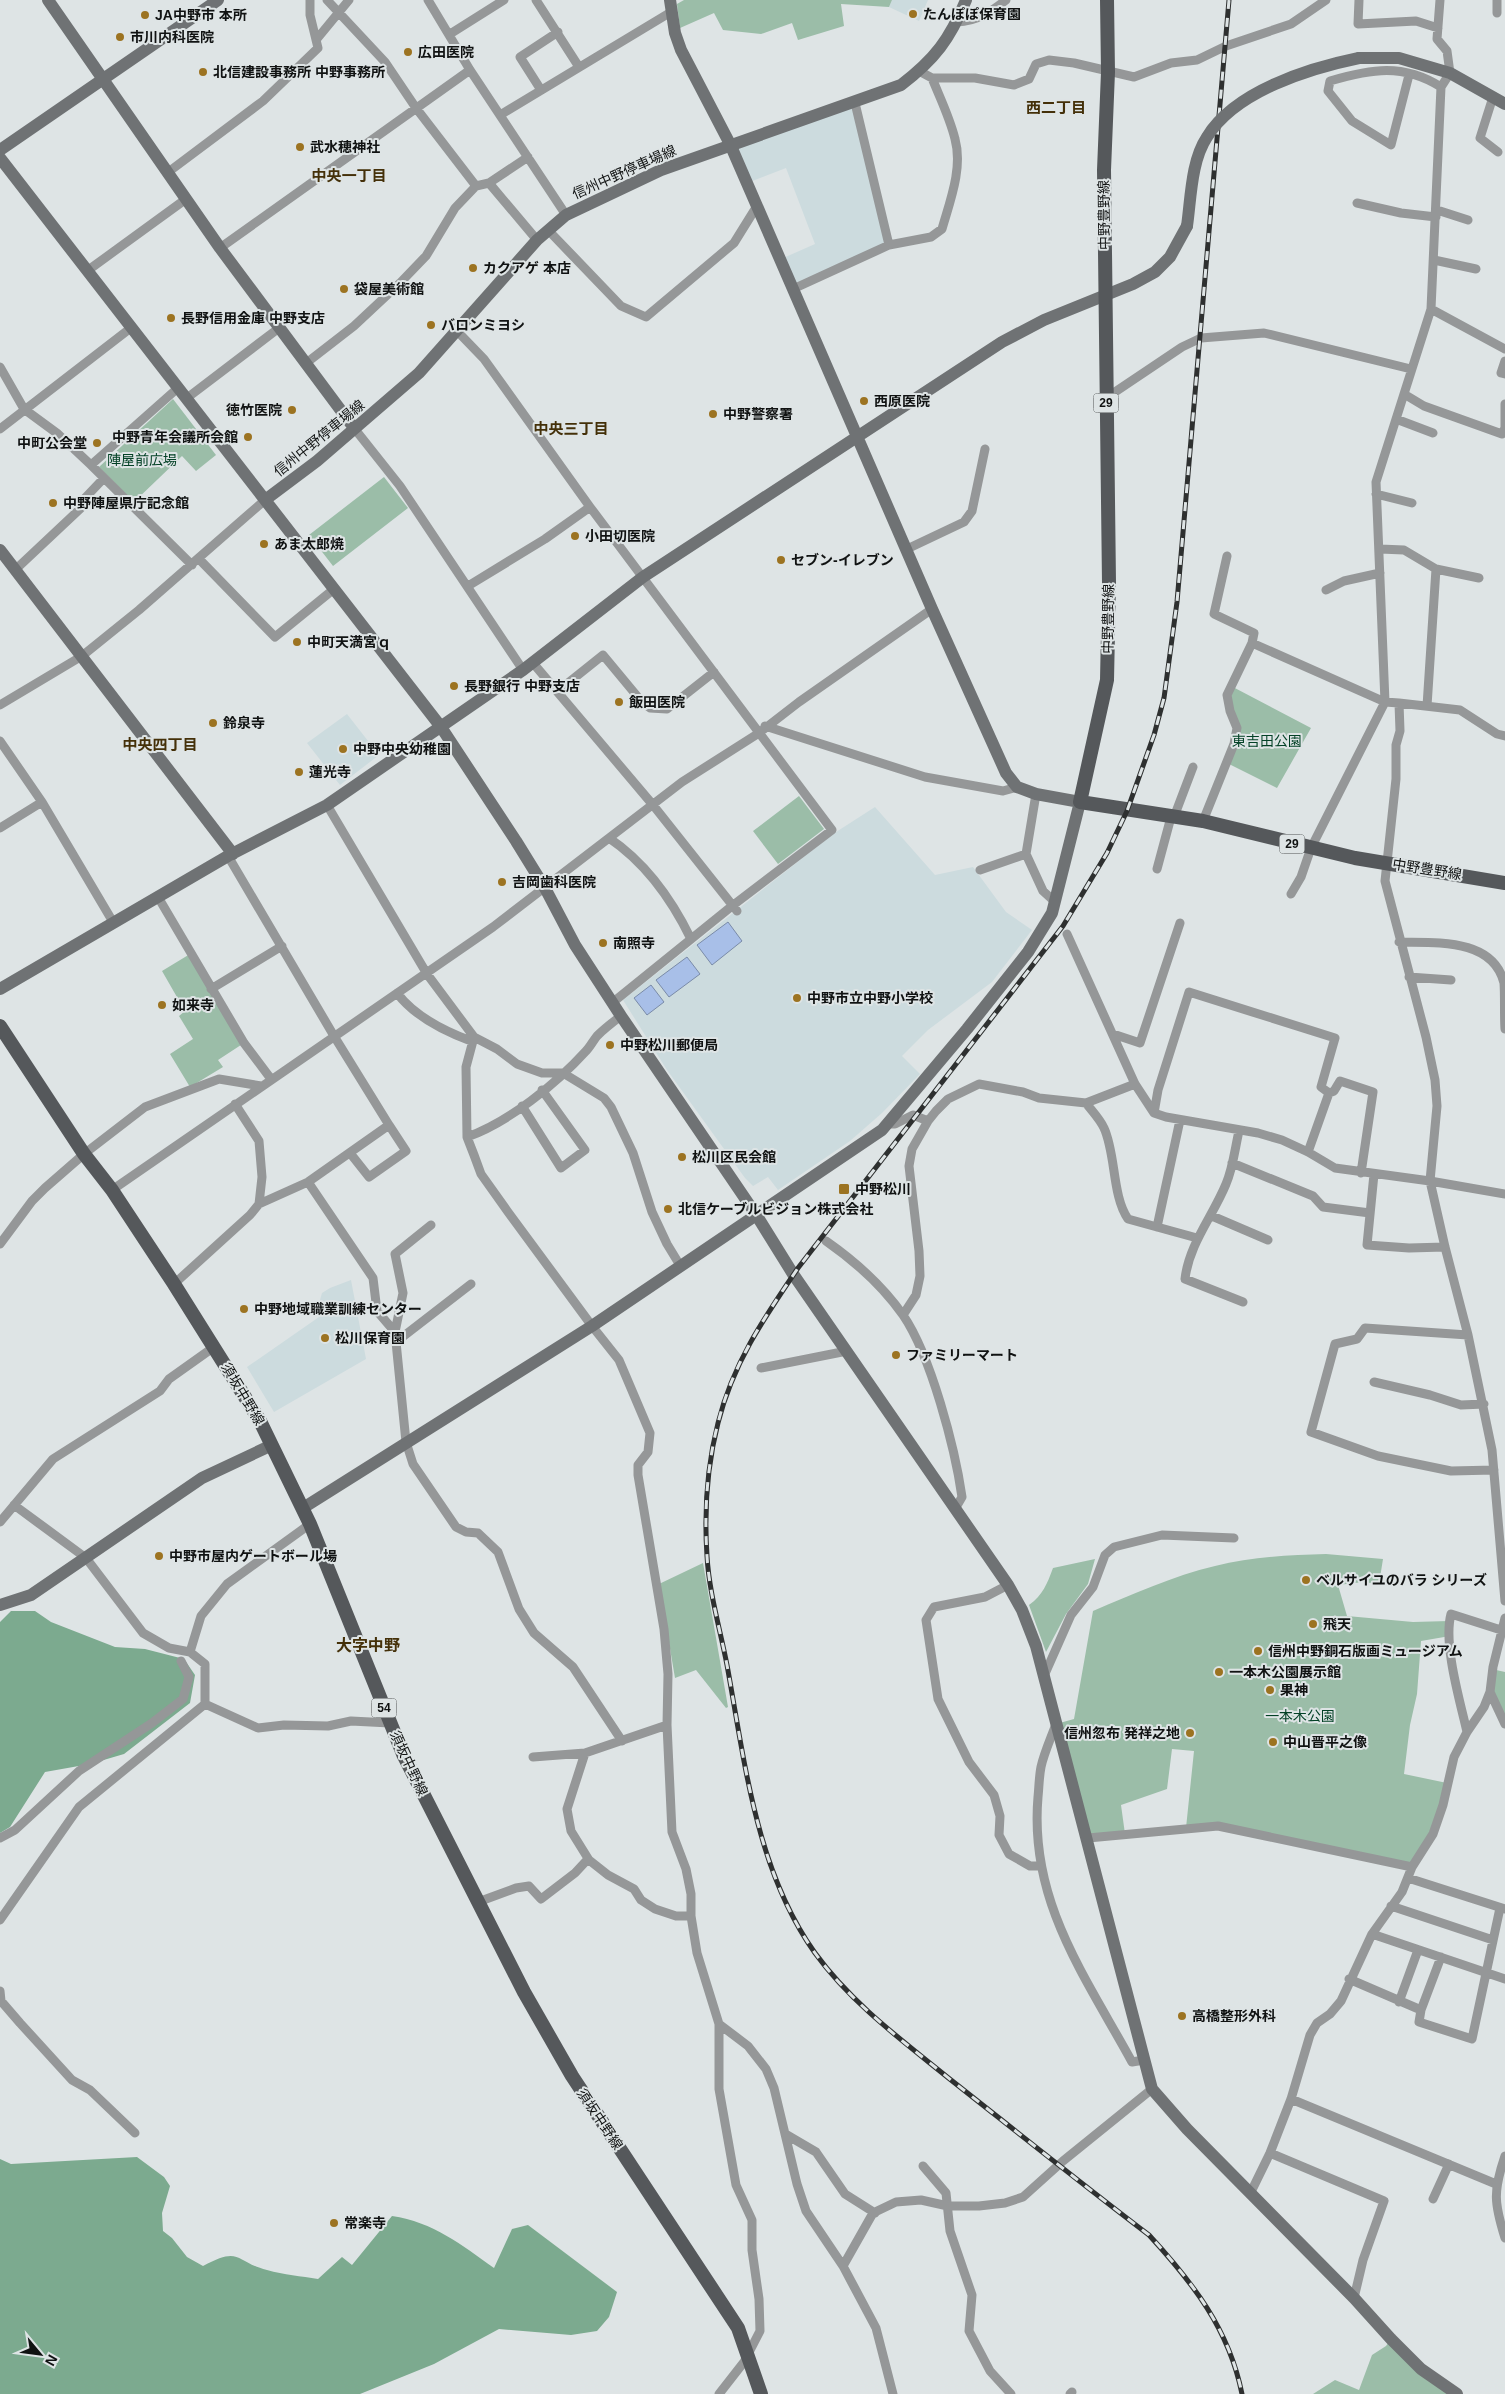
<svg xmlns="http://www.w3.org/2000/svg" width="1505" height="2394" viewBox="0 0 1505 2394" font-family="Helvetica,'Noto Sans JP',sans-serif">
	<style>
		.built { fill: #ccdbde }
		.green { fill: #9bbda8 }
		.forest { fill: #7caa8f }
		.water { fill: #a8bfe8; stroke: #7a8ba8 }
		.lines { fill: none; stroke-linecap: round; stroke-linejoin: round }
		.street { stroke: #959798; stroke-width: 9 }
		.secondary { stroke: #6f7274; stroke-width: 12 }
		.primary { stroke: #55585b; stroke-width: 14 }
		.rail-casing { stroke: #2e3030; stroke-width: 5 }
		.rail { stroke: #dee4e5; stroke-width: 3; stroke-dasharray: 9; stroke-linecap: butt }
		.secondary-bridge { stroke: #6f7274; stroke-width: 12 }
		.poi-dot { fill: #9c7321; stroke: #dee4e5; stroke-width: 2 }
		.labels { text-anchor: middle; stroke-width: 4; stroke-linejoin: round; paint-order: stroke }
		.shield { fill: #dee4e5; stroke: #4e5151; stroke-width: 1 }
		.shield-label { font-size: 12px; font-weight: bold; fill: #101212 }
		.poi-label { font-size: 14px; font-weight: bold; fill: #101212; stroke: #dee4e5; text-anchor: start }
		.street-label { font-size: 14px; fill: #101212; stroke: #dee4e5 }
		.park-label { font-size: 14px; fill: #034126; stroke: #dee4e5 }
		.neighbourhood-label { font-size: 15px; font-weight: bold; fill: #443009; stroke: #dee4e5 }
		.quarter-label { font-size: 16px; font-weight: bold; fill: #443009; stroke: #dee4e5 }
	</style>
	<rect width="100%" height="100%" fill="#dee4e5"/>
	<path class="built" d="M892,0H928L919,21L889,7Z
		M855,103L889,245L793,289L781,259L815,244L786,168L747,183L730,144Z
		M347,714L379,755L340,785L307,743Z
		M875,807L935,875L973,867L1006,912L1032,930L992,982L928,1030L902,1056L920,1074L882,1113L850,1141L778,1190L768,1177L753,1186L745,1178L667,1070L623,1000L833,834Z
		M351,1280L366,1359L274,1412L247,1367L319,1317L318,1307L322,1293L330,1288Z"/>
	<path class="green" d="M684,0H892L889,7L841,4L844,26L798,40L792,23L761,34L723,30L714,13L680,28L677,4Z
		M173,399L216,455L196,471L182,456L134,502L99,467Z
		M384,477L408,508L333,566L309,535Z
		M1231,686L1311,728L1277,788L1227,763L1237,728L1230,711Z
		M799,796L824,829L778,864L753,831Z
		M190,954L244,1043L218,1060L223,1067L190,1087L170,1054L193,1039L179,1016L185,1011L162,971Z
		M1326,1554L1383,1559L1379,1584L1363,1582L1338,1585L1347,1616L1413,1622L1449,1621L1450,1636L1421,1641L1417,1694L1410,1725L1404,1774L1447,1783L1443,1805L1412,1867L1235,1828H1186L1194,1751L1172,1749L1167,1789L1121,1805L1125,1834L1088,1838L1056,1724L1074,1719L1093,1611C1133,1594 1173,1576 1215,1566C1251,1557 1289,1555 1326,1554Z
		M1095,1559L1088,1584L1066,1614L1046,1652L1029,1605C1043,1595 1047,1584 1053,1568Z
		M703,1563L728,1707L726,1708L696,1670L675,1678L659,1584Z
		M1496,1670L1505,1672V1717L1491,1689Z
		M1391,2339L1457,2394H1313L1335,2380L1359,2390L1372,2355L1386,2346Z"/>
	<path class="forest" d="M11,1611H35L51,1622L115,1647L145,1649L184,1659L195,1675L190,1703L124,1754L90,1764L45,1772L10,1827L0,1833V1622Z
		M137,2157L164,2177L170,2186L162,2213L163,2231L172,2238L187,2257L203,2266C241,2245 235,2262 267,2270C284,2275 301,2276 318,2279L342,2257L352,2265L392,2216C433,2222 462,2245 494,2268L512,2229L528,2225L617,2292L609,2317L597,2331L571,2335L499,2329L434,2364L360,2394H0V2159L11,2164Z"/>
	<path class="water" d="M728,922L742,941L712,965L697,945Z
		M687,957L700,974L669,997L656,980Z
		M651,985L664,1002L647,1015L634,998Z"/>
	<g class="lines">
		<path class="street" d="M327,0L385,62L416,108L476,186L489,183L537,240
			M428,0L470,70L566,215
			M536,0L579,67
			M1359,0L1358,24L1416,21L1438,28
			M1440,0L1437,39L1447,51L1450,73L1441,87L1431,309L1376,482L1385,702L1399,703L1400,731L1396,745V779L1385,881L1426,1037L1435,1080L1437,1106L1430,1181L1445,1247L1468,1335L1492,1450L1505,1601
			M1497,0V13
			M957,22C977,21 991,12 1006,0
			M450,34L504,0
			M316,40L349,0
			M919,71L932,78H975L1014,85L1029,79L1036,64L1049,60L1074,63L1134,77L1171,63L1197,60L1226,46L1291,24L1326,0
			M1409,75L1391,145L1352,121L1328,91L1330,81C1371,69 1403,63 1441,87
			M541,90L520,57L558,32
			M1493,97L1480,138L1498,152
			M855,103L889,245
			M500,115L671,12
			M167,173L263,101L318,48L310,15V0
			M489,183L528,157
			M1357,203L1401,213L1436,217
			M1437,210L1468,220
			M548,230L621,306L646,317L734,243L757,206
			M220,248L470,70
			M1434,260L1476,269
			M87,271L186,199
			M793,289L889,245L931,237L942,229C950,201 963,168 955,139C950,118 940,98 932,78
			M1431,309L1505,349
			M457,331L484,359L590,507L832,830L732,906L612,1003
			M1505,361L1501,373L1505,374
			M305,364L354,326L400,283L426,256L455,208L476,186
			M0,367L24,409L58,434L91,465L192,565
			M1404,394L1424,406L1502,434L1505,428V404
			M187,398L279,328
			M1106,398L1182,347L1201,338L1264,333L1411,369
			M1396,419L1433,433
			M354,428L400,486L523,670
			M0,429L132,327
			M91,465L179,387
			M1376,494L1412,503
			M907,549L964,522L972,511L985,449
			M1380,549L1404,550L1436,569L1427,706
			M1227,556L1214,614L1254,633L1252,643L1385,702L1311,848L1301,877L1291,894
			M199,559L275,637L334,589
			M1436,569L1479,578
			M15,570L81,508L85,498L104,478
			M468,586L545,539L590,507
			M1326,590L1344,581L1380,573
			M533,663L653,805L737,911
			M558,691L603,655L642,702L650,708L667,709L714,672
			M1399,703L1460,710L1497,734L1505,736
			M0,705L82,656L139,610L265,500
			M765,726L925,777L1003,791L1017,787
			M0,741L42,802L113,922
			M327,805L427,974L474,1037L466,1067L467,1137L474,1155L481,1174L508,1212L592,1326L619,1360L650,1433L648,1452L638,1465V1475L664,1629L668,1674L667,1725L672,1832L686,1869L691,1894V1916L697,1953L719,2024V2089L736,2185L752,2220V2250L759,2299L760,2331L744,2362L719,2394
			M1174,817L1193,767
			M1203,821L1234,744L1237,728L1230,711L1227,695L1252,643
			M0,828L42,802
			M609,838C646,863 672,900 691,939
			M1026,854L1036,794
			M228,856L334,1036L389,1125L308,1182L259,1204
			M1157,869L1171,817
			M980,870L1026,854L1043,891L1054,901
			M158,897L244,1043L271,1079
			M1067,934L1135,1084L1154,1113L1166,1117L1258,1133L1282,1140L1308,1152L1335,1168L1430,1181L1505,1194
			M1399,942C1436,943 1493,938 1504,983C1505,997 1504,1015 1505,1029
			M1409,977L1451,980
			M211,989L282,946
			M397,993C415,1017 444,1031 471,1041
			M1113,1034L1140,1043L1180,923
			M474,1037L497,1049L517,1064L542,1073H563L604,1098L611,1107L633,1153L652,1212L667,1244L681,1267
			M1329,1093L1334,1091L1340,1081L1373,1092L1361,1173
			M1086,1103C1092,1111 1100,1119 1104,1128C1116,1154 1112,1196 1128,1219L1197,1238
			M522,1106L561,1168L585,1150L542,1090
			M1154,1113L1158,1090L1189,992L1335,1038L1321,1087L1329,1093L1308,1152
			M888,1124H895L913,1115L928,1121
			M1239,1131C1235,1148 1233,1168 1226,1184C1213,1216 1189,1244 1185,1279L1243,1302
			M467,1137C509,1122 556,1084 586,1051C590,1047 593,1041 597,1036C604,1029 613,1022 621,1016
			M350,1153L369,1177L406,1151L389,1125
			M1232,1163L1313,1196L1323,1207L1370,1213
			M1374,1174L1367,1245L1409,1248L1445,1247
			M308,1182L373,1278L377,1311L395,1332
			M112,1190L493,927L682,782L759,733L799,702L932,609
			M1212,1216L1268,1240
			M431,1225L395,1254L403,1293L395,1332L406,1442L413,1464L456,1527L466,1532L478,1533L498,1552L519,1609L534,1633L573,1667L622,1741
			M1157,1227L1180,1120
			M826,1241C856,1262 882,1285 903,1315C931,1356 955,1448 962,1497L955,1509
			M0,1244L32,1201L45,1188L84,1154L145,1107L219,1079L261,1086
			M174,1284L250,1215L259,1204L262,1177L259,1141L235,1104
			M903,1315L916,1295L920,1276L919,1251L909,1166L912,1149L928,1121L936,1111L948,1099L979,1084L1023,1092L1039,1098L1086,1103L1135,1084
			M1468,1335L1365,1328L1357,1339L1335,1344L1311,1432L1378,1456L1451,1471L1494,1470
			M396,1342L471,1284
			M761,1368L847,1351
			M1374,1382L1430,1395L1461,1405L1484,1404
			M14,1505L86,1558L143,1633L169,1648L190,1652L205,1664V1704L258,1728L284,1725L328,1726L351,1721L390,1723
			M0,1522L53,1459L160,1391L169,1379L214,1347
			M1008,1585L985,1597L934,1607L926,1620L938,1699L969,1762L994,1795L1000,1816L999,1835L1009,1854L1030,1866H1040
			M190,1652L201,1616L227,1584L310,1524
			M1044,1676L1071,1615L1093,1587L1105,1555L1114,1547L1162,1535L1234,1538
			M1490,1692L1505,1724
			M1056,1724C1051,1738 1044,1753 1041,1767C1039,1777 1039,1788 1038,1797C1029,1901 1085,1976 1132,2062L1144,2060
			M1467,1732C1460,1701 1443,1644 1451,1614L1501,1630
			M585,1753L567,1809L571,1831L589,1860L608,1875L634,1889L641,1900L655,1909L676,1916H691
			M533,1757L585,1753L667,1725
			M0,1838L15,1830L79,1771L152,1723L183,1699L189,1677L181,1661
			M1088,1838L1218,1826L1412,1867
			M1408,1878L1505,1909
			M478,1902L516,1888L529,1886L541,1899L575,1873L588,1859
			M1391,1906L1493,1940
			M0,1920L79,1807L205,1704
			M1372,1934L1505,1979
			M1349,1979L1421,2010L1419,2022L1472,2039L1500,1908
			M0,1991L1,2001L20,2023L72,2080L90,2090L135,2133
			M1399,2002L1418,1950
			M1421,2010L1441,1957
			M719,2024L748,2046L766,2069L774,2088L797,2184L806,2211L843,2266L876,2328L893,2394
			M1291,2099L1496,2184
			M787,2135L816,2152L845,2194L875,2213
			M1270,2153L1384,2201L1363,2260L1354,2298
			M1505,2156C1493,2191 1494,2203 1505,2238
			M923,2166L946,2193L950,2231L972,2295L969,2331L990,2371L1011,2394
			M1250,2194L1270,2153L1291,2099L1310,2035L1317,2023L1330,2014L1341,2001L1372,1934L1402,1892L1412,1867L1433,1834L1443,1805L1454,1757L1467,1732L1484,1707L1490,1692L1493,1667L1505,1618
			M1433,2199L1449,2164
			M843,2266L873,2213L896,2202L921,2200L948,2206H979L1005,2203L1023,2197L1063,2161L1152,2089
			M1070,2394L1072,2392"/>
		<path class="secondary" d="M48,0L220,248L354,428
			M1359,58H1399L1450,73L1505,104
			M0,150L218,0
			M0,158L441,727L516,841L545,888L575,945L621,1016L757,1216L793,1274L1008,1585L1022,1610L1036,1646L1152,2089L1187,2129L1354,2298L1391,2339L1421,2369L1457,2394
			M265,500L317,461L419,373L537,240L566,215L661,170L901,85C935,59 950,39 966,0
			M0,550L233,854
			M0,989L228,856L327,805L523,670L643,577L1002,342L1044,320L1133,284L1155,272L1170,257L1187,226
			M303,1508L592,1326L882,1130L967,1029L1028,952L1052,913L1080,802L1036,794L1017,787L1006,773L932,609L730,144L681,50L675,33L670,0
			M0,1605L31,1595L202,1478L272,1445"/>
		<path class="primary" d="M1107,0L1108,72L1104,170L1109,583L1107,680L1080,802L1203,821L1355,858L1505,883
			M0,1026L84,1154L112,1190L174,1284L260,1421L310,1524L403,1754L524,1992L572,2076L738,2328L761,2394"/>
		<defs>
			<path id="rail" d="M1229,0L1177,602L1164,698L1154,735L1127,811L1107,853L1063,926L798,1268C764,1318 733,1363 718,1423C707,1466 704,1511 707,1556C709,1592 720,1629 727,1665C745,1763 756,1870 815,1953C852,2004 903,2041 951,2080C1017,2132 1082,2184 1149,2235C1193,2283 1229,2329 1242,2394"/>
		</defs>
		<use href="#rail" class="rail-casing"/>
		<use href="#rail" class="rail"/>
		<path class="secondary-bridge" d="M1187,226C1191,198 1191,161 1207,137C1235,91 1310,68 1359,58"/>
	</g>
	<g class="poi-dot">
		<circle cx="913" cy="14" r="5"/>
		<circle cx="145" cy="15" r="5"/>
		<circle cx="120" cy="37" r="5"/>
		<circle cx="408" cy="52" r="5"/>
		<circle cx="203" cy="72" r="5"/>
		<circle cx="300" cy="147" r="5"/>
		<circle cx="473" cy="268" r="5"/>
		<circle cx="344" cy="289" r="5"/>
		<circle cx="171" cy="318" r="5"/>
		<circle cx="431" cy="325" r="5"/>
		<circle cx="864" cy="401" r="5"/>
		<circle cx="292" cy="410" r="5"/>
		<circle cx="713" cy="414" r="5"/>
		<circle cx="248" cy="437" r="5"/>
		<circle cx="97" cy="443" r="5"/>
		<circle cx="53" cy="503" r="5"/>
		<circle cx="575" cy="536" r="5"/>
		<circle cx="264" cy="544" r="5"/>
		<circle cx="781" cy="560" r="5"/>
		<circle cx="297" cy="642" r="5"/>
		<circle cx="454" cy="686" r="5"/>
		<circle cx="619" cy="702" r="5"/>
		<circle cx="213" cy="723" r="5"/>
		<circle cx="343" cy="749" r="5"/>
		<circle cx="299" cy="772" r="5"/>
		<circle cx="502" cy="882" r="5"/>
		<circle cx="603" cy="943" r="5"/>
		<circle cx="797" cy="998" r="5"/>
		<circle cx="162" cy="1005" r="5"/>
		<circle cx="610" cy="1045" r="5"/>
		<circle cx="682" cy="1157" r="5"/>
		<rect x="838" y="1183" width="12" height="12" rx="2.5"/>
		<circle cx="668" cy="1209" r="5"/>
		<circle cx="244" cy="1309" r="5"/>
		<circle cx="325" cy="1338" r="5"/>
		<circle cx="896" cy="1355" r="5"/>
		<circle cx="159" cy="1556" r="5"/>
		<circle cx="1306" cy="1580" r="5"/>
		<circle cx="1313" cy="1624" r="5"/>
		<circle cx="1258" cy="1651" r="5"/>
		<circle cx="1219" cy="1672" r="5"/>
		<circle cx="1270" cy="1690" r="5"/>
		<circle cx="1190" cy="1733" r="5"/>
		<circle cx="1273" cy="1742" r="5"/>
		<circle cx="1182" cy="2016" r="5"/>
		<circle cx="334" cy="2223" r="5"/>
	</g>
	<g class="labels">
		<g class="shield">
			<rect x="1093.5" y="393.5" width="25" height="19" rx="4"/>
			<rect x="1279.5" y="834.5" width="25" height="19" rx="4"/>
			<rect x="371.5" y="1698.5" width="25" height="19" rx="4"/>
		</g>
		<g class="shield-label">
			<text x="1106" y="407">29</text>
			<text x="1292" y="848">29</text>
			<text x="384" y="1712">54</text>
		</g>
		<g class="poi-label">
			<text x="923" y="19">たんぽぽ保育園</text>
			<text x="155" y="20">JA中野市 本所</text>
			<text x="130" y="42">市川内科医院</text>
			<text x="418" y="57">広田医院</text>
			<text x="213" y="77">北信建設事務所 中野事務所</text>
			<text x="310" y="152">武水穂神社</text>
			<text x="483" y="273">カクアゲ 本店</text>
			<text x="354" y="294">袋屋美術館</text>
			<text x="181" y="323">長野信用金庫 中野支店</text>
			<text x="441" y="330">バロンミヨシ</text>
			<text x="874" y="406">西原医院</text>
			<text x="282" y="415" text-anchor="end">徳竹医院</text>
			<text x="723" y="419">中野警察署</text>
			<text x="238" y="442" text-anchor="end">中野青年会議所会館</text>
			<text x="87" y="448" text-anchor="end">中町公会堂</text>
			<text x="63" y="508">中野陣屋県庁記念館</text>
			<text x="585" y="541">小田切医院</text>
			<text x="274" y="549">あま太郎焼</text>
			<text x="791" y="565">セブン-イレブン</text>
			<text x="307" y="647">中町天満宮ｑ</text>
			<text x="464" y="691">長野銀行 中野支店</text>
			<text x="629" y="707">飯田医院</text>
			<text x="223" y="728">鈴泉寺</text>
			<text x="353" y="754">中野中央幼稚園</text>
			<text x="309" y="777">蓮光寺</text>
			<text x="512" y="887">吉岡歯科医院</text>
			<text x="613" y="948">南照寺</text>
			<text x="807" y="1003">中野市立中野小学校</text>
			<text x="172" y="1010">如来寺</text>
			<text x="620" y="1050">中野松川郵便局</text>
			<text x="692" y="1162">松川区民会館</text>
			<text x="855" y="1194">中野松川</text>
			<text x="678" y="1214">北信ケーブルビジョン株式会社</text>
			<text x="254" y="1314">中野地域職業訓練センター</text>
			<text x="335" y="1343">松川保育園</text>
			<text x="906" y="1360">ファミリーマート</text>
			<text x="169" y="1561">中野市屋内ゲートボール場</text>
			<text x="1316" y="1585">ベルサイユのバラ シリーズ</text>
			<text x="1323" y="1629">飛天</text>
			<text x="1268" y="1656">信州中野銅石版画ミュージアム</text>
			<text x="1229" y="1677">一本木公園展示館</text>
			<text x="1280" y="1695">果神</text>
			<text x="1180" y="1738" text-anchor="end">信州忽布 発祥之地</text>
			<text x="1283" y="1747">中山晋平之像</text>
			<text x="1192" y="2021">高橋整形外科</text>
			<text x="344" y="2228">常楽寺</text>
		</g>
		<g class="street-label">
			<text transform="translate(624 172) rotate(-24)" y="5">信州中野停車場線</text>
			<text transform="translate(1104 215) rotate(-91)" y="5">中野豊野線</text>
			<text transform="translate(319 438) rotate(-39)" y="5">信州中野停車場線</text>
			<text transform="translate(1108 619) rotate(-89)" y="5">中野豊野線</text>
			<text transform="translate(1427 869) rotate(9)" y="5">中野豊野線</text>
			<text transform="translate(243 1394) rotate(59)" y="5">須坂中野線</text>
			<text transform="translate(409 1763) rotate(65)" y="5">須坂中野線</text>
			<text transform="translate(600 2119) rotate(56)" y="5">須坂中野線</text>
		</g>
		<g class="park-label">
			<text x="142" y="465">陣屋前広場</text>
			<text x="1267" y="746">東吉田公園</text>
			<text x="1300" y="1721">一本木公園</text>
		</g>
		<g class="neighbourhood-label">
			<text x="1056" y="113">西二丁目</text>
			<text x="349" y="181">中央一丁目</text>
			<text x="571" y="434">中央三丁目</text>
			<text x="160" y="750">中央四丁目</text>
		</g>
		<g class="quarter-label">
			<text x="368" y="1651">大字中野</text>
		</g>
	</g>
	<g transform="translate(40 2354) rotate(119)" stroke="#dee4e5" stroke-width="4" paint-order="stroke">
	<path d="M0-4L9 19L0 12L-9 19Z" fill="#101212"/>
	<text y="-8" font-size="14" font-weight="bold" text-anchor="middle" fill="#101212">N</text>
	</g>
</svg>
